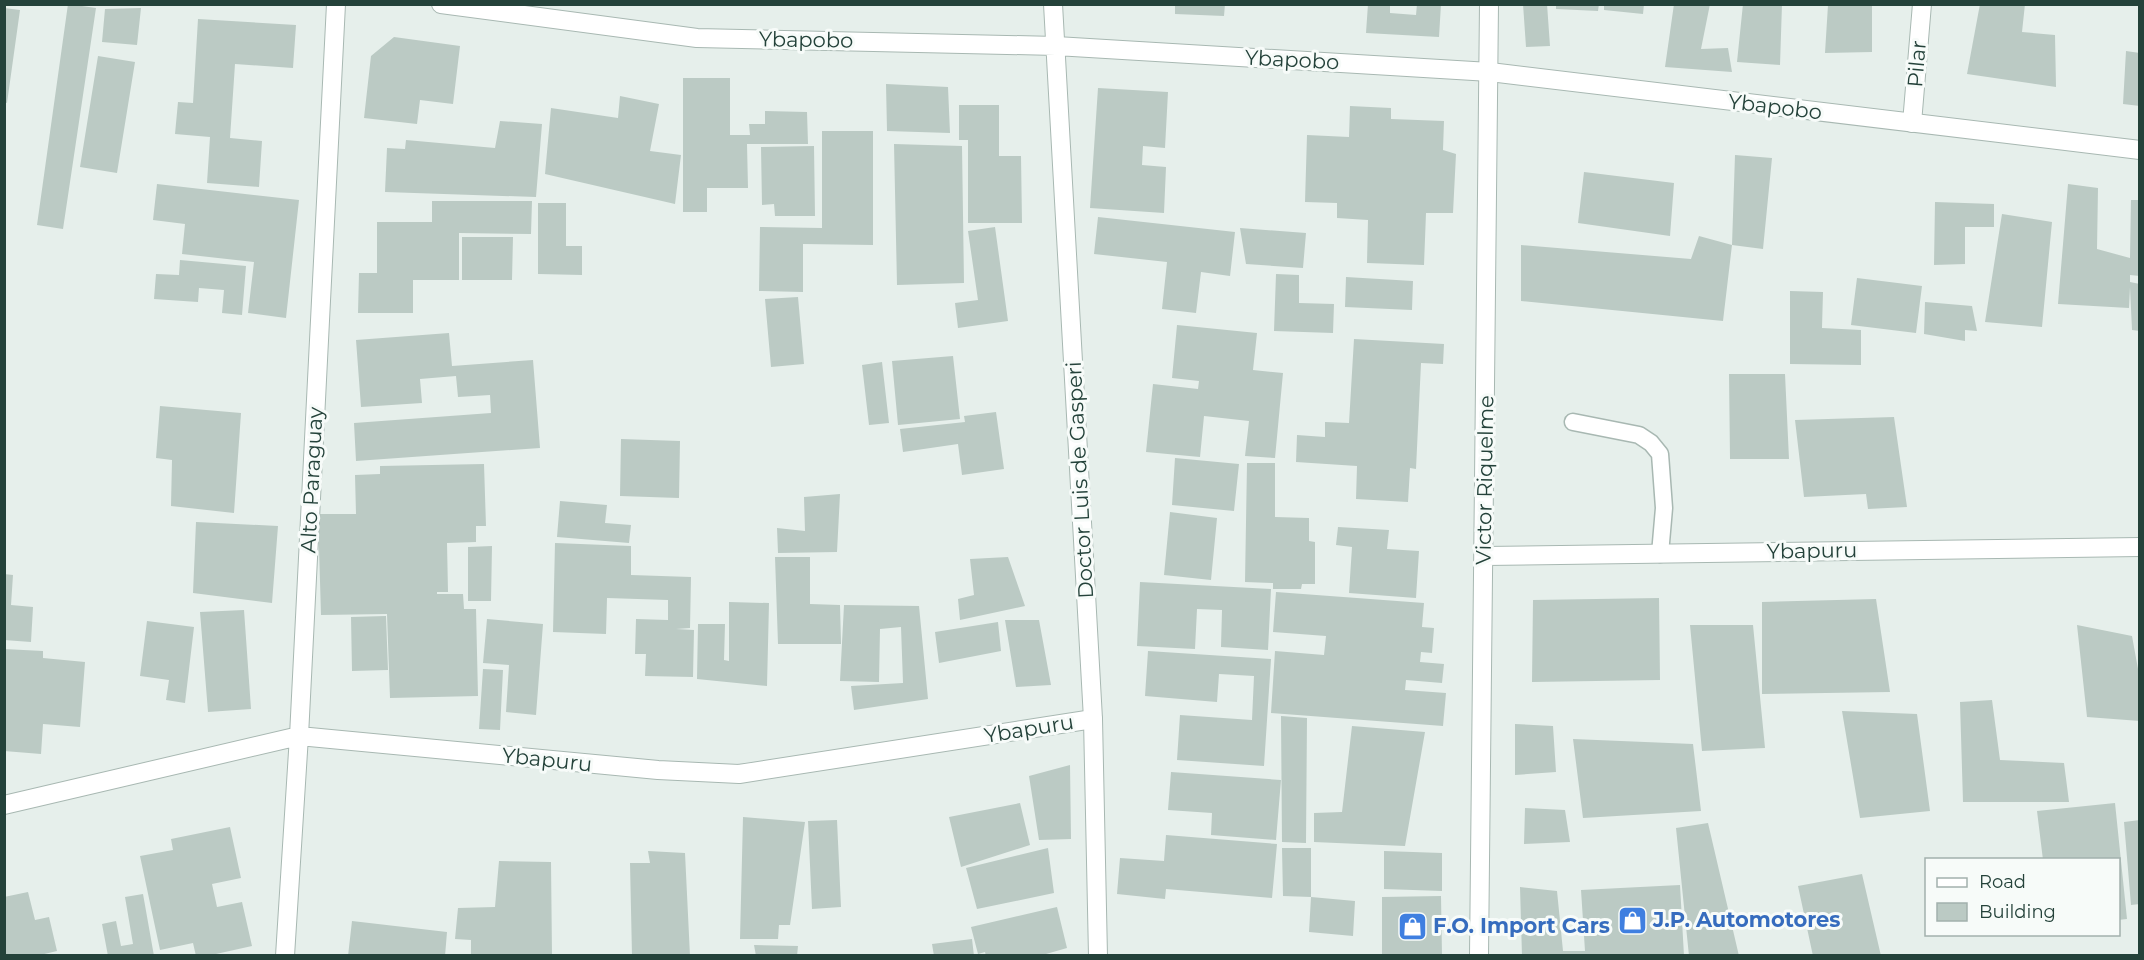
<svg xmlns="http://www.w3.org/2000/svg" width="2144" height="960" viewBox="0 0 2144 960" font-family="Montserrat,sans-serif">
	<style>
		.building { fill: #bbcac4 }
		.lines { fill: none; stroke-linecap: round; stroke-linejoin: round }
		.service-casing { stroke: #a8b8b2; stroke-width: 19 }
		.minor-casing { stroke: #a8b8b2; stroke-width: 20 }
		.tertiary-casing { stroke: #a8b8b2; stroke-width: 20 }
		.service { stroke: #fff; stroke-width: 16 }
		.minor { stroke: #fff; stroke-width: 18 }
		.tertiary { stroke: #fff; stroke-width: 18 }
		.labels { text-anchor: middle; stroke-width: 6; stroke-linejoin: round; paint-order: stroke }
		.street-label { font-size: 21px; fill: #24423a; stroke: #f7fbf9 }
		.shop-label { font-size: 21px; font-weight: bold; fill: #366cbe; stroke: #f7fbf9; text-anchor: start }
	</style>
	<rect width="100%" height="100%" fill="#e6efeb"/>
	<path class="building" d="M68,4L96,8L63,229L37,225Z
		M1175,4H1225L1224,16L1175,14Z
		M1368,4H1390V13L1416,15L1417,4H1441L1439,37L1366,33Z
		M1523,4H1547L1550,46L1526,47Z
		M1556,4H1599L1598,11L1556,9Z
		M1604,4H1644L1643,14L1604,10Z
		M1674,4H1710L1701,49L1728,48L1732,72L1665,67Z
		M1743,4H1782L1780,65L1737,62Z
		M1980,4H2025L2022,32L2055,35L2056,87L1967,74Z
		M1828,5H1872V52L1825,53Z
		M4,8L20,10L7,103L4,102Z
		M141,8L137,45L102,42L105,9Z
		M198,19L296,25L293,68L235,64L230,138L262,141L259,187L207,183L210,137L175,134L178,102L193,103Z
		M394,37L460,46L453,104L420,100L417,124L364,118L371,56Z
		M2126,51L2140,53V106L2123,104Z
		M98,56L135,62L117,173L80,167Z
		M683,78H730V135H750L749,124H765V111L807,112L808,144H747L748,188H707V212H683Z
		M886,84L948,87L950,133L887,131Z
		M1098,88L1168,92L1165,148L1143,146L1142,165L1166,167L1164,213L1090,208Z
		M620,96L659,104L650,151L681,155L675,204L545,174L551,108L618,118Z
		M959,105H999V156H1021L1022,223H968V140H959Z
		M1350,106L1391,108V119L1444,121L1443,150L1456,154L1453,213H1426L1424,265L1367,263L1368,220L1337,218V203L1305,202L1307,135L1349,137Z
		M500,121L542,124L536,197L385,192L387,148L405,149L406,140L495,148Z
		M822,131H873V245L803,244V292L759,291L760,227L822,228Z
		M894,144L962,146L964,283L897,285Z
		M814,146L815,216H775L774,204L762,205L761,147Z
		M1735,155L1772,158L1763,249L1732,245Z
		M1584,172L1674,183L1670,236L1578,223Z
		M157,184L299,200L286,318L248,313L254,262L182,254L185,224L153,220Z
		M2068,184L2098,188L2097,249L2130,258L2131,200H2140V276L2130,275V282L2140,284V331L2132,330L2130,287L2129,308L2058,304Z
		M432,201H532L531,234L459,233V280H413V313H358L359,273H377V222H432Z
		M1935,202L1994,204V227H1965V264L1934,265Z
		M538,203H566V246H582V275L538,274Z
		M2002,214L2052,222L2042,327L1985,322Z
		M1098,217L1235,232L1230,276L1201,272L1196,313L1162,309L1167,262L1094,254Z
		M995,227L1008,321L958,328L955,303L978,300L968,231Z
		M1240,228L1306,233L1303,268L1246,264Z
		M1699,236L1732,245L1723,321L1521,301V245L1691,259Z
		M462,237H513L512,280H462Z
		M180,260L246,266L242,315L222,313L224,290L199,288L198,302L154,299L156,274L179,275Z
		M1276,274L1299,275V303L1334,304L1333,333L1274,331Z
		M1346,277L1413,281L1412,310L1345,307Z
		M1857,278L1922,286L1916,333L1851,325Z
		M1790,291L1823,292L1822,328L1861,330V365L1790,364Z
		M798,297L804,364L771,367L765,299Z
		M1925,302L1972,306L1977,331L1965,330V341L1924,334Z
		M1177,325L1257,333L1253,370L1283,373L1275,458L1245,456L1249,421L1204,416L1200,457L1146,452L1153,384L1198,389L1199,381L1172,378Z
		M449,333L452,366L533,360L540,448L356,461L354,423L491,413L490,395L458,397L456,376L420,379L422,403L361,407L356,340Z
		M1354,339L1444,344L1443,364L1421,363L1416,469L1410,468L1408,502L1356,499L1357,466L1296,462L1297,435L1325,437V422L1349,423Z
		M953,356L960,419L898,425L892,361Z
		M882,362L889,423L869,425L862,365Z
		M1729,374H1785L1789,459H1730Z
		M160,406L241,413L234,513L171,506L172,460L156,458Z
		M996,412L1004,469L962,475L958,444L903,452L900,429L965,422L964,416Z
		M1894,417L1907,507L1868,509L1866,494L1804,497L1795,420Z
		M621,439L680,441L679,498L620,496Z
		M1175,458L1239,464L1234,511L1172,505Z
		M1247,463H1275V517L1309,518V541L1315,542V584H1302L1301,589H1273V583L1245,582Z
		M484,464L486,526H476V542L447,543L448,592H437V594H463L464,609H476L478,696L390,698L387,614L321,615L318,514H356L355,475L380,474V466Z
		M840,494L837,552L778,553L777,528L805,531L804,497Z
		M560,501L607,505L605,523L631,525L629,543L557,537Z
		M1170,512L1217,518L1211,580L1164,575Z
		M196,522L278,526L272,603L193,593Z
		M1338,527L1389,530L1387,549L1419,551L1416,598L1349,593L1352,547L1336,545Z
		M555,543L631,546V575L691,577L690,628L676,629L694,630L693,677L645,676L646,654H635L636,619L668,620V600L607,598L606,634L553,632Z
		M492,546L491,601H468V547Z
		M775,557H810V604L840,605L841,644H778Z
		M1008,557L1025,606L960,620L958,599L974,595L970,559Z
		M4,574L13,575L11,605L33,607L31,642L4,640Z
		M1140,582L1271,589L1268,650L1221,647L1222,610L1197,609L1195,649L1137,646Z
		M1276,592L1424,603L1422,627L1434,628L1432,653L1421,652L1420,662L1444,664L1442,683L1406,680L1405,690L1446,693L1443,726L1271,713L1275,651L1324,655L1326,636L1273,632Z
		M1659,598L1660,680L1532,682L1533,600Z
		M1876,599L1890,692L1762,694V602Z
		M729,602L769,603L767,686L697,679L698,624H725L724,660L729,661Z
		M844,605L919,606L928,699L854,710L851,686L903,683L901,627L880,629L879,682L840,681Z
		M244,610L251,709L208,712L200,612Z
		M386,616L388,670L352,671L351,617Z
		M487,619L543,624L536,715L506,712L509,665L483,663Z
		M1005,620H1039L1051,685L1016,687Z
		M147,621L194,627L185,703L166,700L169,680L140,676Z
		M998,622L1001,651L939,663L935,632Z
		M1690,625H1753L1765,748L1702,751Z
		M2077,625L2132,636L2140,680V721L2087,717Z
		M4,649L43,651V658L85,662L80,727L43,724L41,754L4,751Z
		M1148,651L1271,659L1264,766L1177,760L1180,715L1252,720L1254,676L1219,674L1217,702L1145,696Z
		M483,669L503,670L500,730L479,729Z
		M1992,700L2000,760L2064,763L2069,802H1963L1960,702Z
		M1842,711L1917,714L1930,811L1860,818Z
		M1281,716L1307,718L1306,843L1282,842Z
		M1515,724L1553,726L1556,772L1515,775Z
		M1352,726L1425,732L1405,846L1314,842V813L1342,812Z
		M1573,739L1693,744L1701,811L1583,818Z
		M1070,765L1071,839L1039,840L1029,776Z
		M1171,772L1281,780L1276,840L1211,835L1212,813L1168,810Z
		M1020,803L1030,845L961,867L949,817Z
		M2115,803L2127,919L2118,920V860H2043L2037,811Z
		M1525,808L1565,810L1570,842L1524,844Z
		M743,817L805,822L790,925H779L778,939H740Z
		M837,820L841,907L812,909L808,821Z
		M2140,820V904L2131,905L2124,822Z
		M1708,823L1739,956H1689L1676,828Z
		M230,827L241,878L212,884L217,907L242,902L252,946L207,956H196L193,943L160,950L140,856L173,850L171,839Z
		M1166,835L1277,844L1272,898L1166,889L1165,899L1117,894L1120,858L1164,861Z
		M1048,848L1054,893L977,909L966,868Z
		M1282,848H1311V897L1283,896Z
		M648,851L685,853L690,956H632L630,863H650Z
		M1384,851L1442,853V891L1384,889Z
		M499,861L551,862L552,956H471V940L455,939L458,908L495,907Z
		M1862,874L1881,956H1813L1798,886Z
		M1680,885L1684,956H1522L1520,887L1557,891L1563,951H1585L1581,890Z
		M28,892L35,920L49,917L57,951L36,956H4V897Z
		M143,894L154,956H108L102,924L116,921L121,946L133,944L125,897Z
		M1441,896L1442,956H1382V897Z
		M1311,897L1355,901L1353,936L1309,932Z
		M1057,907L1067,948L1039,956H986L985,952L978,954L971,927Z
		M352,921L447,932L445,956H348Z
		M972,939L974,956H934L932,944Z
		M754,945L798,946L797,956H756Z"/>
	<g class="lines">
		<defs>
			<path id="service" d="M1573,422L1639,435L1651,443L1660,454L1664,508L1660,554"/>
			<path id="minor" d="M1912,123L1922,4
				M1485,556L2140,547
				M4,805L299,736L658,770L739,774L1093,719
				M285,956L299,736L336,4
				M1479,956L1489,4"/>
			<path id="tertiary" d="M441,4L697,38L1056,46L1490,72L2140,150
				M1053,4L1093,719L1098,956"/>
		</defs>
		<use href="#service" class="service-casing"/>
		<use href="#minor" class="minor-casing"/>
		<use href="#tertiary" class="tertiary-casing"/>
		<use href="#service" class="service"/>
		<use href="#minor" class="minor"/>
		<use href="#tertiary" class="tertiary"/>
	</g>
	<defs>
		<symbol id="shop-square" viewBox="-11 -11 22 22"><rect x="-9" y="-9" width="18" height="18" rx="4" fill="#3f7fe0" stroke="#f7fbf9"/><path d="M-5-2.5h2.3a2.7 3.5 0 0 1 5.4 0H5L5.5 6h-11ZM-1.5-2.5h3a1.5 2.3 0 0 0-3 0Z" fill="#fff"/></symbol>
	</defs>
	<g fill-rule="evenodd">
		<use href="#shop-square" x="1616" y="904" width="33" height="33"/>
		<use href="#shop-square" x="1396" y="910" width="33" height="33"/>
	</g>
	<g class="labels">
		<g class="street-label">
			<text transform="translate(806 40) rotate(1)" y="7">Ybapobo</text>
			<text transform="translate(1292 60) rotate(3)" y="7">Ybapobo</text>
			<text transform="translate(1917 64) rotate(-85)" y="7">Pilar</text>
			<text transform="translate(1775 107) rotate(7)" y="7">Ybapobo</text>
			<text transform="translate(312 480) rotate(-87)" y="7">Alto Paraguay</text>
			<text transform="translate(1080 480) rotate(-93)" y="7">Doctor Luis de Gasperi</text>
			<text transform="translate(1485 480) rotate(-89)" y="7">Victor Riquelme</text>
			<text transform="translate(1812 551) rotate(-1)" y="7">Ybapuru</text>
			<text transform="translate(1029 729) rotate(-9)" y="7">Ybapuru</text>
			<text transform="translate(547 760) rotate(6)" y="7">Ybapuru</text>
		</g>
		<g class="shop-label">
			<text x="1653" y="927">J.P. Automotores</text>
			<text x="1433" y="933">F.O. Import Cars</text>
		</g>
	</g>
	<rect width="2144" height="960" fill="none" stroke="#24423a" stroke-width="12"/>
	<rect x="1925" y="858" width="195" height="78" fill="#f7fbf9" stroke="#a3b1ad" stroke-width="1.5"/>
	<rect x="1937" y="878" width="30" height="9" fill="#ffffff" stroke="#a3b1ad" stroke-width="1.5"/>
	<text x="1979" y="888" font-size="18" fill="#24423a">Road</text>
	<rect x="1937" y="903" width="30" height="18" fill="#bbcac4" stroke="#a3b1ad" stroke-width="1.5"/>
	<text x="1979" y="918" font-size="18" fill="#24423a">Building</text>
</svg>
